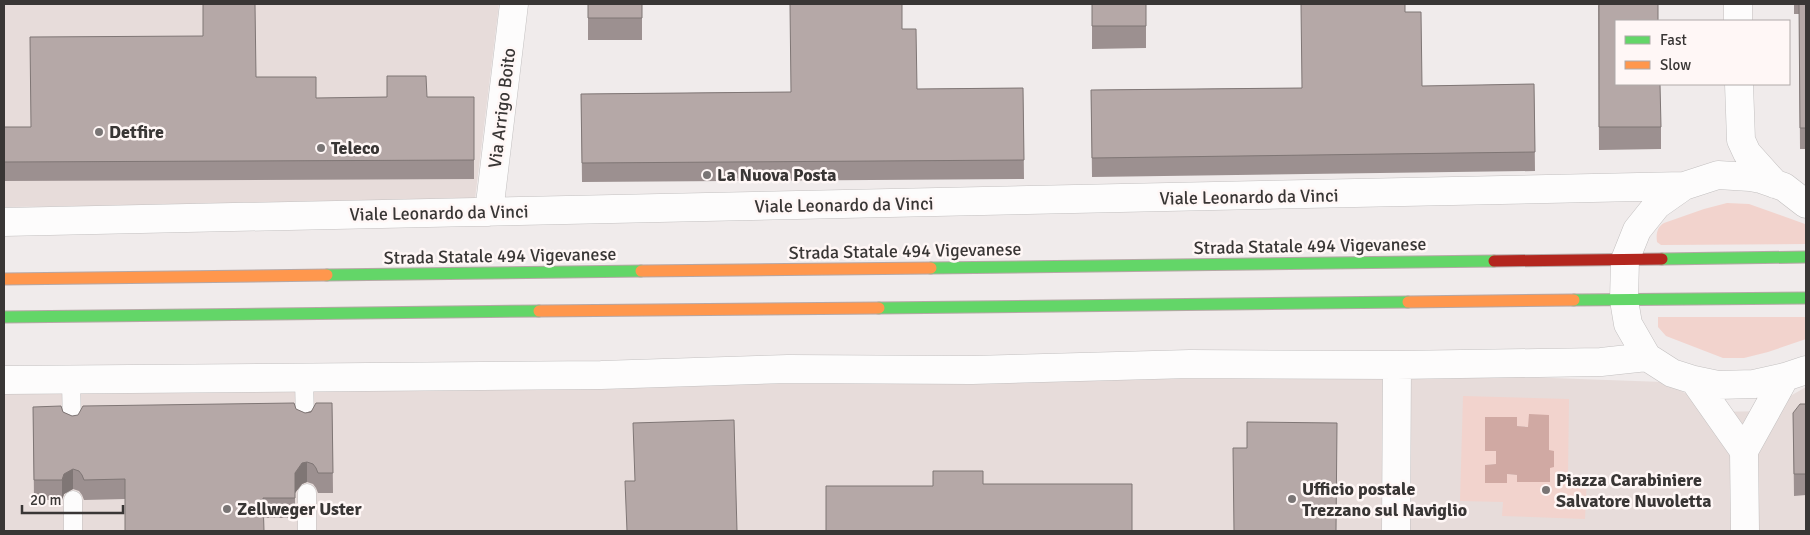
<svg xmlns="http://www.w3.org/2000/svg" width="1810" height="535" viewBox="0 0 1810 535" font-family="Signika,sans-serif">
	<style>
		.built { fill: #e7dcda }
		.green { fill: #f2d3cd; fill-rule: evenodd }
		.water { fill: #d0a9a3 }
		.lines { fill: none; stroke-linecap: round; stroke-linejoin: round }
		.lane-casing { stroke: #c3c0c0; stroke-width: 19 }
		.street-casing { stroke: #c3c0c0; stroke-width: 29 }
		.fast-casing { stroke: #b5a7a5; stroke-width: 13 }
		.slow-casing { stroke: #b5a7a5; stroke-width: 13 }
		.jam-casing { stroke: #b5a7a5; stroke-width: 13 }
		.lane { stroke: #fdfcfc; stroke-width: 18 }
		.street { stroke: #fdfcfc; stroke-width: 28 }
		.fast { stroke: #63d668; stroke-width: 11 }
		.slow { stroke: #ff974d; stroke-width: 11 }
		.jam { stroke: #b3261e; stroke-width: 11 }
		.wall { fill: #9c9090 }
		.shaded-wall { fill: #7f7675 }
		.building { fill: #b5a8a7; stroke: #7f7675 }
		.poi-dot { fill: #797575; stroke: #fff7f6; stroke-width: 2 }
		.labels { text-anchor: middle; stroke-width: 5; stroke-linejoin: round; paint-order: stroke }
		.street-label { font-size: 18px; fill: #393635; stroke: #fff7f6 }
		.poi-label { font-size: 18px; font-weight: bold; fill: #393635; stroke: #fff7f6; text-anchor: start }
	</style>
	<rect width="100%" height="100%" fill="#f0ebeb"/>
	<path class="built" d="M4,4H499L474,207L415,203L4,207Z
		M1410,373L1663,382L1695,398L1707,412L1773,411L1785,399L1806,387V531H4V391Z"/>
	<path class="green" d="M1727,203L1749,204L1805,224L1806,244L1661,245L1657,242C1656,234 1657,227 1664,223L1704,209Z
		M1658,317H1806V339L1768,352L1744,358H1723L1666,336L1658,327Z
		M1463,396L1569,399L1568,476L1587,477L1585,519L1502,516L1503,502L1460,501ZM1517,418V426L1529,427L1549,451H1553V467H1550L1517,481V475L1507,474L1485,465L1496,464V450H1485Z"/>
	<path class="water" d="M1529,414L1549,415V450L1554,451V467L1550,468V482H1517V475L1507,474V483H1485V465L1496,464V451H1485V417H1517V426L1528,427Z"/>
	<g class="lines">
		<defs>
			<path id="lane" d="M304,378L305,423
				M71,381L72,426
				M307,493V531
				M73,500V531"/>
			<path id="street" d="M1738,4V21
				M1739,84L1741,140L1747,153L1775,184
				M1806,204L1784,187L1761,179L1750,177L1718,175L1684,186L1657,205L1637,230L1625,260L1624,300L1628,324L1647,357L1672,373L1694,380L1718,385L1754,384L1785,377L1806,370
				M489,212L514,4
				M4,222L1684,186
				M4,380L601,375L788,369L972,370L1190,364L1397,365L1601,362L1647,357
				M1694,380L1744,451
				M1396,531L1397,365
				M1745,531L1744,451L1785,377"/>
			<path id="fast" d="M1662,259L1806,257
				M931,268L1494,261
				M327,275L641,271
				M1574,300L1806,298
				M879,308L1408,302
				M4,317L539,311"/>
			<path id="slow" d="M641,271L931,268
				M4,279L327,275
				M1408,302L1574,300
				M539,311L879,308"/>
			<path id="jam" d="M1494,261L1662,259"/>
		</defs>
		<use href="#lane" class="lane-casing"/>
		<use href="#street" class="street-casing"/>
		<use href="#fast" class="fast-casing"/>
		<use href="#slow" class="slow-casing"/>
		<use href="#jam" class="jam-casing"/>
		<use href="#lane" class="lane"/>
		<use href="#street" class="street"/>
		<use href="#fast" class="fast"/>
		<use href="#slow" class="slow"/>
		<use href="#jam" class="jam"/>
	</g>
	<path class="wall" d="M588,4H642V40H588Z
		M1036,4H1146V48L1092,49V4L1036,5Z
		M1598,4L1661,127V149L1599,150Z
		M1794,4H1806V149H1800L1799,14H1794Z
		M1405,12L1422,86L1534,84L1535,171L1092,177L1091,90L1302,88Z
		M902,29L917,89L1023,88L1024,179L582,182L581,94L791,92Z
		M256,77L316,98L474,97V179L4,181V127H31Z
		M332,403L333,493H318L316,488L313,484L307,482L302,484L295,493V518H263L125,499L84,500L82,495L79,491L73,489L64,494L62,500H34L33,407L63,412L72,416L296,409L305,413Z
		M1806,404V495L1794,496L1793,413Z"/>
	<path class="shaded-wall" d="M307,462V482L302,484L295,493V473L302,463Z
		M73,469V489L64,494L62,500V480L64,474Z"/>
	<path class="building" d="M203,4H255L256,77H316V98L387,97V76H426L427,97H474V160L4,162V127H31L30,37L203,36Z
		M588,4H642V18H588Z
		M790,4H902V29H916L917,89L1023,88L1024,160L582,163L581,94L791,92Z
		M1092,4H1146V26H1092Z
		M1301,4H1405V12H1421L1422,86L1534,84L1535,152L1092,158L1091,90L1302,88Z
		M1599,4H1658V21H1616V84H1660L1661,127H1599Z
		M1799,4H1806V128H1800Z
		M294,403L296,409L305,413L311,412L316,403H332L333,473H318L316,468L313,464L307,462L302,463L295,473V498H263L264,531H125V479L84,480L82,475L79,471L73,469L64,474L62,480H34L33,407L61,406L63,412L72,416L78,415L83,406Z
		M1800,404H1806V474H1794L1793,413Z
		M734,420L737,531H627L625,481H635L633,423Z
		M1247,422L1337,423L1336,531H1234L1233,448H1247Z
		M933,471H983V484H1132V531H826V486H933Z"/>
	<g class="poi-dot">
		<circle cx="99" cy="132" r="5"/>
		<circle cx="321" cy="148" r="5"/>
		<circle cx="707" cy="175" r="5"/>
		<circle cx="1546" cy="490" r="5"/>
		<circle cx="1292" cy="499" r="5"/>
		<circle cx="227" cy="509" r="5"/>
	</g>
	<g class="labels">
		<g class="street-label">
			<text transform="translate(502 108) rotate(-83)" y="6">Via Arrigo Boito</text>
			<text transform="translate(1249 197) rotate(-1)" y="6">Viale Leonardo da Vinci</text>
			<text transform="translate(844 205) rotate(-1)" y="6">Viale Leonardo da Vinci</text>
			<text transform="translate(439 213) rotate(-1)" y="6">Viale Leonardo da Vinci</text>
			<text transform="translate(1310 246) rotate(-1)" y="6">Strada Statale 494 Vigevanese</text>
			<text transform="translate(905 251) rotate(-1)" y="6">Strada Statale 494 Vigevanese</text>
			<text transform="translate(500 256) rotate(-1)" y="6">Strada Statale 494 Vigevanese</text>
		</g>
		<g class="poi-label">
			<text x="109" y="138">Detfire</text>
			<text x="331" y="154">Teleco</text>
			<text x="717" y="181">La Nuova Posta</text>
			<text x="1556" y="486">Piazza Carabiniere<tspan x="1556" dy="21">Salvatore Nuvoletta</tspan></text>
			<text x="1302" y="495">Ufficio postale<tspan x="1302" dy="21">Trezzano sul Naviglio</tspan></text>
			<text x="237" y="515">Zellweger Uster</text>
		</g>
	</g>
	<rect width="1810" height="535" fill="none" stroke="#393635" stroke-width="10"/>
	<rect x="1615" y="20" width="175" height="65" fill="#fff7f6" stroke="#b0aaa9"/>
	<rect x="1625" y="36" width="25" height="8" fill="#63d668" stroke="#b0aaa9"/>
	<text x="1660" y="45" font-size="15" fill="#393635">Fast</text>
	<rect x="1625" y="61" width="25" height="8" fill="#ff974d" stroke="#b0aaa9"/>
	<text x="1660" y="70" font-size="15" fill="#393635">Slow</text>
	<path d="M22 505v8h101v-8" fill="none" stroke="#393635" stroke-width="2.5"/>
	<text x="30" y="505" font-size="15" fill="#393635" stroke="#fff7f6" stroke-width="4" paint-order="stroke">20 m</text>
</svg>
